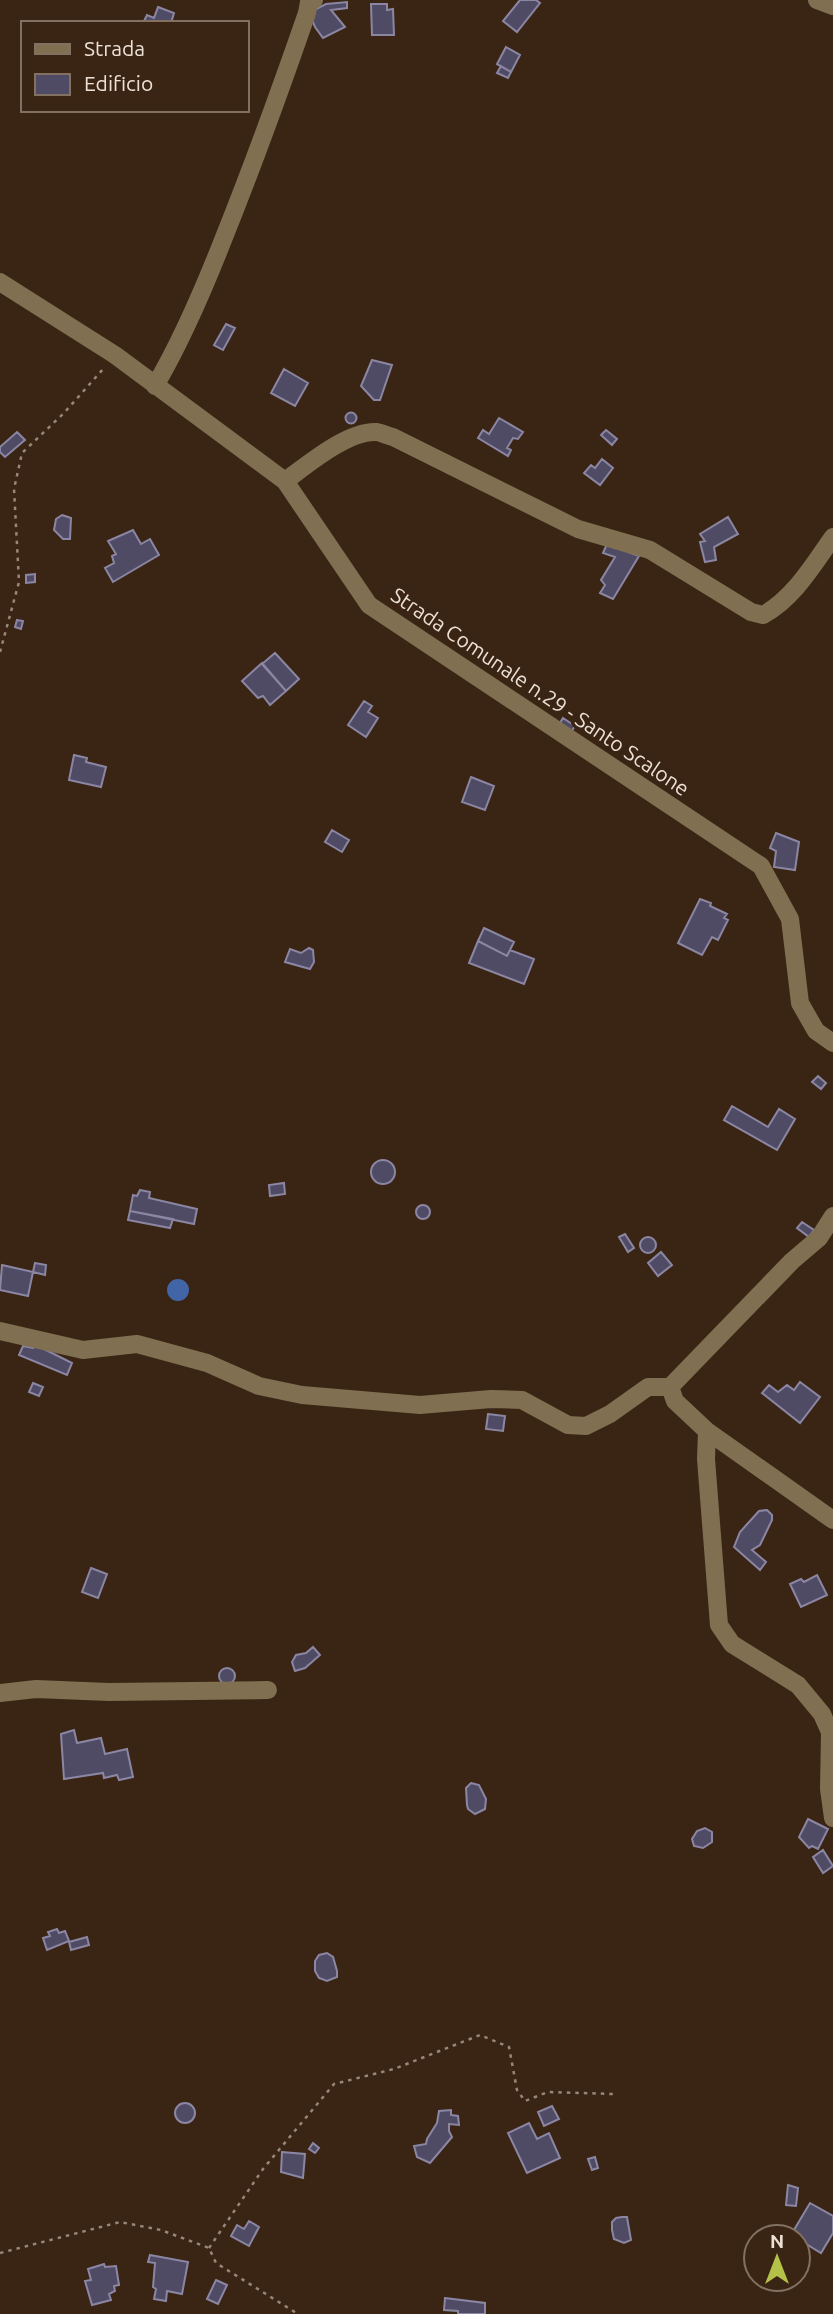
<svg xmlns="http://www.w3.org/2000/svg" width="833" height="2314" viewBox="0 0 833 2314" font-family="Ubuntu,sans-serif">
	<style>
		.water { fill: #4165a6 }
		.building { fill: #504b65; stroke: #8b86a3; stroke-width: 2 }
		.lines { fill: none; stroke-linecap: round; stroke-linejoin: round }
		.path { stroke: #978679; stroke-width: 2.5; stroke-dasharray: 3.5 5; stroke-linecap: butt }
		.minor { stroke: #806f50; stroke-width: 18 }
		.labels { text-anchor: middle; stroke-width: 7; stroke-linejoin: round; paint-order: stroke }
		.street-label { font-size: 21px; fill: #ede0d5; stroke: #3a2514 }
	</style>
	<rect width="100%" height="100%" fill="#3a2514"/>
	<path class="water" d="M167 1290a11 11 0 1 1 22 0a11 11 0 1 1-22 0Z"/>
	<path class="building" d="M520,0H536L540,3L517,32L503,21Z
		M347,2V8L331,10L345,27L323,38L315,27L311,17L316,9L326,4Z
		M371,4H387V10L393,9L394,35H372Z
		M158,7L174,13L171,23H143L147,15L154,18Z
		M506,47L520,55L511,72L497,64Z
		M501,66L511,72L508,78L497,73Z
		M226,324L235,328L223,350L214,345Z
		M372,360L392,365L380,400H374L361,386Z
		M284,369L308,383L295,406L271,393Z
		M345.5 418a5.5 5.5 0 1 1 11 0a5.5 5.5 0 1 1-11 0Z
		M499,418L523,432L518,439L513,438L507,448L511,450L508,456L478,438L483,430L489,434Z
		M606,430L617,439L612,445L601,435Z
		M17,432L25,440L5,457L0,452V447Z
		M602,459L613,468L600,485L584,473L591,465L595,468Z
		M62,515L71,518L70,539H63L54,530L56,519Z
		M728,517L738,534L714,547L716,560L705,562L700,542L705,541L700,534Z
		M133,530L141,544L150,539L159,555L113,582L105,568L114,563L112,556L116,554L108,541Z
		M607,544L639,556L613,599L600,593L605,585L601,580L615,557L603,553Z
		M35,574V582L26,583V575Z
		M17,620L23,621L21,629L15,627Z
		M275,653L299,679L286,691L262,664Z
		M262,663L286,691L270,705L263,696L258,698L242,681Z
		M364,701L372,706L368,712L378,718L366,737L348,725Z
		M563,718L575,726L569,735L557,728Z
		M74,755L87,758L86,762L106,767L101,787L69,780Z
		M471,777L494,786L485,810L462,802Z
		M332,830L349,840L342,852L325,842Z
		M776,833L799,842L795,870L774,867L776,851L770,848Z
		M700,899L711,903L710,906L727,914L724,918L728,920L718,940L712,937L702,955L678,943Z
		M484,928L514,942L507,956L478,941Z
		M478,941L507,956L510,950L534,959L524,984L469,963Z
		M309,948L313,950L314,962L310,969L285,962L290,949L301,953Z
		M818,1076L826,1083L821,1089L812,1082Z
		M732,1106L768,1127L779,1109L795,1119L777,1150L724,1120Z
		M371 1172a12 12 0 1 1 24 0a12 12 0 1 1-24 0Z
		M284,1183L285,1194L270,1196L269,1185Z
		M140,1190L150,1192L149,1198L197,1209L194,1224L130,1211L133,1195L137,1196Z
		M416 1212a7 7 0 1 1 14 0a7 7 0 1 1-14 0Z
		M130,1211L173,1219L170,1228L128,1220Z
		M802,1222L814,1230L809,1237L797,1228Z
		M625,1234L634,1248L628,1252L619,1237Z
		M640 1245a8 8 0 1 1 16 0a8 8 0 1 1-16 0Z
		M661,1252L672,1265L658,1276L648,1263Z
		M35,1263L46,1265L45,1275L33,1272Z
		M2,1265L33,1272L28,1296L0,1290Z
		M36,1345L72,1363L67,1375L19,1355L23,1346L33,1348Z
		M800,1382L820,1397L800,1423L762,1393L769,1385L778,1392L787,1385L794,1390Z
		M33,1383L43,1387L39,1396L29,1392Z
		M488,1414L505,1416L503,1431L486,1429Z
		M767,1510L772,1515V1520L760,1545L752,1550L766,1562L760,1570L734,1547L740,1532L759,1511Z
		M91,1568L107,1574L98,1598L82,1592Z
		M817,1575L827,1595L801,1607L790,1584L801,1579L804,1582Z
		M313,1647L320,1655L305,1668L295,1671L292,1662L296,1655L306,1653Z
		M219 1676a8 8 0 1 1 16 0a8 8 0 1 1-16 0Z
		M74,1730L77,1743L101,1738L105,1754L127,1749L133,1777L119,1780L117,1775L104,1778L103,1773L64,1779L61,1734Z
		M471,1783L479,1785L486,1799L485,1809L475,1814L468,1809L467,1805L466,1788Z
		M808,1819L828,1829L818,1849L812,1846L809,1848L799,1837Z
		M705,1828L712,1832V1842L703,1848L694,1846L692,1839L697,1831Z
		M823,1850L833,1866L823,1873L813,1857Z
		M57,1929L59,1933L65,1931L69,1941L47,1950L43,1938L50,1936L48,1932Z
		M87,1937L89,1945L71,1950L69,1942Z
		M327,1953L333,1957L337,1971V1977L327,1981L319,1978L315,1971V1961L319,1955Z
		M175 2113a10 10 0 1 1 20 0a10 10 0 1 1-20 0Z
		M552,2106L559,2119L544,2126L538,2112Z
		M451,2110V2115L458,2116L459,2125L449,2124V2131L452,2137L430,2163L417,2157L414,2146L426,2144L427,2139L437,2123L439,2111Z
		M529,2123L537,2139L549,2133L560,2158L527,2173L508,2133Z
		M313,2143L319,2148L315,2153L309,2149Z
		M282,2152L305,2154L303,2178L281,2172Z
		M595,2157L598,2168L592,2170L588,2159Z
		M788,2185L798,2188L796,2206L786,2205Z
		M810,2203L833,2216V2233L821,2253L798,2239V2237L791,2235Z
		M622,2217H627L631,2240L624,2243L614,2239L612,2230V2222L616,2218Z
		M249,2221L259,2227L249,2246L231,2236L237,2225L244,2229Z
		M150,2255L188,2262L182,2294L167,2291L166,2301L154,2299L156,2289L153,2287L155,2263L148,2262Z
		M104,2264L105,2267L116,2266L119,2285L114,2286L115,2291L109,2294L111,2300L92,2305L85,2281L91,2280L88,2269Z
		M216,2280L227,2285L218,2304L207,2299Z
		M445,2298L485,2303V2314H458V2311L444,2310Z"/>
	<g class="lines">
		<path class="path" d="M0,652L19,582L14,489L22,453L64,413L104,368
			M209,2248L263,2169L334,2084L394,2069L480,2035L509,2047L517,2090L525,2101L548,2092L613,2094
			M0,2253L120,2222L161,2230L209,2248L216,2263L298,2314"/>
		<path class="minor" d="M817,0L833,6
			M0,282L115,355L285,481L369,605L761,866L790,919L800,1003L816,1031L833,1043
			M155,386C182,340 202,293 221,245C252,168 280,91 307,13L309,2L314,0
			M285,481C307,465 348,430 377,432C382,433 388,436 393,437L578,529L650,550L751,612L763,615C794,598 813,565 833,537
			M0,1331L83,1350L137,1344L207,1363L259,1386L302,1395L420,1405L491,1399L522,1400L568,1425L586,1426L610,1414L648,1387H670L792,1261L819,1238L833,1216
			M670,1387L675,1401L707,1431L833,1520
			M707,1431L706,1459L719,1625L732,1644L798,1685L822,1714L830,1732L829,1789L833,1818
			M0,1693L36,1689L109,1692L268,1690"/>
	</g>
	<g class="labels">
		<g class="street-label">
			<text transform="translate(540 692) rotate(34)" y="7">Strada Comunale n.29 - Santo Scalone</text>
		</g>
	</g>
	<rect x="21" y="21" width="228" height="91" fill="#3a2514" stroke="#827061" stroke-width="2"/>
	<rect x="35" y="44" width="35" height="10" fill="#806f50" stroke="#827061" stroke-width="2"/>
	<text x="84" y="56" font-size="21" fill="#ede0d5">Strada</text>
	<rect x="35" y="74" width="35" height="21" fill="#504b65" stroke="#827061" stroke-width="2"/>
	<text x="84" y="91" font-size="21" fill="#ede0d5">Edificio</text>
	<g transform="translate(777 2258)"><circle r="33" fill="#3a2514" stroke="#827061" stroke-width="2"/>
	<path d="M0-5L12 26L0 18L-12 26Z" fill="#b5c24a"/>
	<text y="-10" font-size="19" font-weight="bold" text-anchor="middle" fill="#ede0d5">N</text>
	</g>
</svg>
